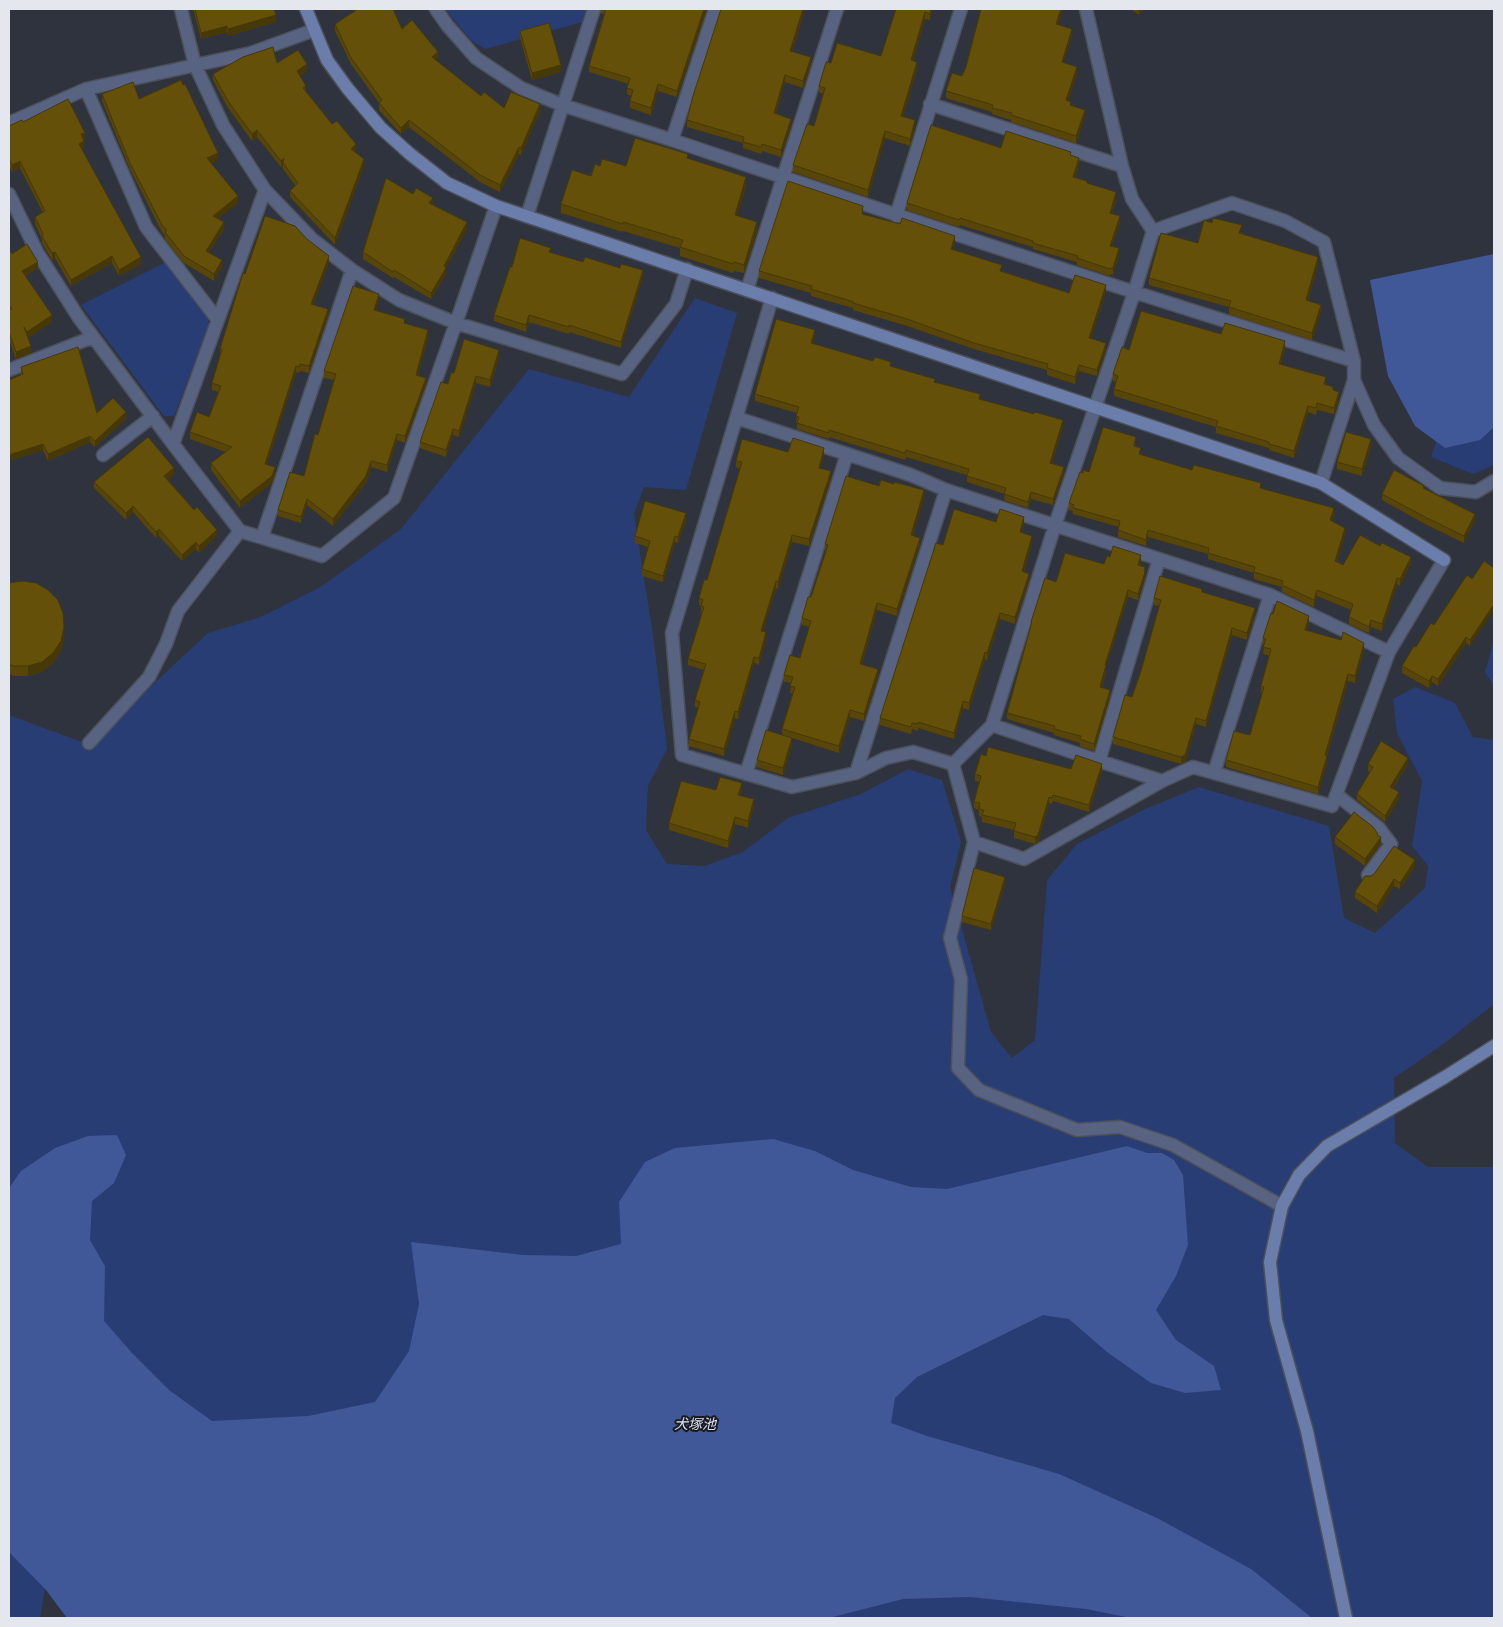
<svg xmlns="http://www.w3.org/2000/svg" width="1503" height="1627" viewBox="0 0 1503 1627" font-family="'Fira Sans','Noto Sans JP',sans-serif">
	<style>
		.green { fill: #293d75 }
		.water { fill: #405897 }
		.lines { fill: none; stroke-linecap: round; stroke-linejoin: round }
		.street-casing { stroke: #4b505a; stroke-width: 15 }
		.secondary-casing { stroke: #4b505a; stroke-width: 15 }
		.street { stroke: #576380; stroke-width: 12 }
		.secondary { stroke: #6b7eab; stroke-width: 12 }
		.wall { fill: #574509 }
		.shaded-wall { fill: #473807 }
		.building { fill: #65500a; stroke: #473807 }
		.labels { text-anchor: middle; stroke-width: 4; stroke-linejoin: round; paint-order: stroke }
		.water-label { font-size: 14px; font-style: italic; fill: #d8e1f4; stroke: #191b20 }
	</style>
	<rect width="100%" height="100%" fill="#2e333e"/>
	<path class="green" d="M445,9H586L582,22L485,49L471,40Z
		M166,262L207,314L209,325L174,416H164L81,305Z
		M695,298L737,313L686,490L644,487L634,514L653,635L667,749L648,786L646,830L667,864L704,866L743,852L788,818L861,794L908,769L942,780L961,842L950,887L991,1032L1012,1058L1035,1040L1047,880L1077,844L1145,809L1199,787L1329,826L1344,918L1375,933L1425,888L1428,866L1412,846L1422,781L1397,733L1393,699L1415,687L1455,703L1473,737L1494,740V1004L1442,1045L1394,1078L1395,1143L1428,1167H1494V1618H626L411,1438L195,1466L9,1244V715L82,742L150,687L208,633L261,617L322,586L401,529L529,369L629,397Z
		M1494,363V465L1473,474L1431,457L1441,427Z
		M1494,640V687L1485,672Z
		M9,1485L54,1534L40,1618H9Z"/>
	<path class="water" d="M1494,254V427L1480,440L1445,448L1415,426L1388,376L1370,280Z
		M117,1135L126,1155L114,1183L92,1201L90,1240L105,1266L104,1321L132,1353L169,1390L212,1421L308,1416L375,1402L409,1351L419,1304L411,1242L523,1255L576,1256L621,1244L619,1202L645,1162L675,1148L773,1139L815,1151L853,1170L911,1187L947,1189L1127,1146L1147,1153H1162L1174,1160L1183,1175L1188,1245L1176,1276L1156,1310L1176,1340L1214,1366L1221,1390L1185,1393L1151,1383L1107,1352L1069,1319L1043,1315L917,1377L895,1398L891,1423L927,1436L1059,1474L1157,1518L1251,1569L1312,1618H1131L1086,1609L970,1597L903,1599L829,1618H67L46,1590L9,1552V1188L21,1171L55,1148L88,1136Z"/>
	<g class="lines">
		<defs>
			<path id="street" d="M181,9L195,65L223,125L265,190L312,239L352,270L399,300L456,323L622,374L676,304L687,269
				M436,9L447,25L476,58L521,88L562,105L672,140L715,9
				M930,104L1122,166
				M9,123L86,89
				M672,140C898,216 1126,291 1354,361
				M9,194L37,252L79,318L173,444L265,190
				M527,216L594,9
				M896,216L961,9
				M1153,231L1232,203L1285,221L1324,242L1354,361V380L1374,425L1398,458L1440,488L1476,492L1494,481
				M747,290L837,9
				M772,298L672,633L682,755L792,787L856,773L946,490
				M218,320L146,227L86,89L251,53L314,30
				M9,370L93,337
				M737,418L911,475L946,490L1270,595L1214,773
				M173,444L240,531L322,556L394,498L456,323L496,206
				M103,455L153,416
				M1321,483L1354,380
				M262,537L352,270
				M1270,595L1389,652
				M992,725L1099,761L1159,559
				M89,743L149,677L166,644L178,611L240,531
				M1099,761L1162,781
				M953,764L974,842L950,938L961,979L958,1068L979,1090L1077,1130L1120,1127L1173,1145L1282,1206
				M856,773L886,758L913,752L953,764L992,725L1055,525L1134,293L1153,231L1132,199L1122,166L1086,9
				M746,774L847,454
				M1337,795L1379,828L1391,844L1368,875
				M974,842L1024,859L1162,781L1193,767L1332,806L1389,652L1444,560"/>
			<path id="secondary" d="M306,9L327,60L348,89L381,128L410,154L447,183L496,206L1321,483L1444,560
				M1346,1618L1307,1431L1276,1320L1270,1262L1282,1206L1299,1175L1327,1146L1445,1077L1494,1046"/>
		</defs>
		<use href="#street" class="street-casing"/>
		<use href="#secondary" class="secondary-casing"/>
		<use href="#street" class="street"/>
		<use href="#secondary" class="secondary"/>
	</g>
	<path class="wall" d="M193,9H274L276,22L228,36L227,32L201,39Z
		M601,9H707L677,97L658,91L651,115L630,108V101L631,96L627,94V88L629,84L589,72V66L604,14L601,13Z
		M721,9H805L792,52L811,64L803,88L785,82L776,113L791,125L781,157L762,151L761,154L743,148V143L687,127V120Z
		M896,9H933L930,20L925,19L913,61L917,69L903,117L915,127L910,146L885,138L868,197L793,172V165L814,126L824,94L819,92V86L831,63L881,56Z
		M981,9H1063L1058,24L1072,35L1063,63L1077,73L1068,101L1071,105L1085,116L1076,143L1011,122V120L992,114V112L946,98V91L962,76L966,67Z
		M1131,9H1144L1139,15Z
		M335,24L402,29L438,58L436,60L481,96L504,108L540,111L521,155L519,154L500,192L480,182L409,127L401,134L379,110V103L351,64L335,31Z
		M520,31L561,72L532,80L520,38Z
		M277,63L307,71L300,76L306,91L332,124L356,150L354,152L364,166L335,245L290,197V191L295,185L283,169V166L281,167L257,137L252,141L228,108L213,80V74Z
		M102,94L139,99L218,160L211,163L238,203L218,218L224,229L209,252L222,267L214,281L184,263L165,239V235L162,232L130,169L102,101Z
		M23,122L85,139L84,140V147L82,149L141,264L119,276L112,263L71,286L55,258L52,260L42,243V239L35,224V217L43,213L20,168L12,172L9,165V126Z
		M1001,148L1071,156L1079,165L1075,177L1116,199L1112,214L1120,223L1112,246L1119,255L1113,275L1111,274L1110,276L1077,265V262L1033,249V247L960,225L959,227L907,210V203Z
		M688,159L746,186L737,216L757,231L744,273L734,271L733,273L680,256V248L623,231V232L561,213V204L600,166H626Z
		M432,205L467,229L446,268V274L431,299L394,277L393,278L363,259V252Z
		M863,214L955,242L952,250L1002,271L1069,293L1106,291L1091,338L1106,349L1097,376L1079,371L1075,384L1047,375V370L974,349L904,325L853,310V308L811,296V293L759,278V271Z
		M1242,232L1241,233L1318,264L1308,301L1321,311L1312,340L1229,314V307L1149,285V278L1198,243Z
		M9,249L12,254L38,268L25,276L52,322L28,338L31,353L16,359L9,339Z
		M551,253L583,262L643,276L621,348L569,332V334L529,322L526,332L494,321V315L512,267Z
		M329,262L313,305L328,316L309,373L300,371L299,373L296,372L267,464L275,474L272,483L240,508L211,470V463L226,452L190,439V432L209,417L218,392L212,390V383L220,355V349L245,274Z
		M379,300L376,310L405,323L428,336L418,375L426,384L405,443L397,440L387,472L371,467L366,483L333,526L307,505L301,523L278,516V510L304,476L318,435L334,380L324,378V371Z
		M1221,334L1285,348L1281,364L1326,383V385L1333,391L1339,399L1334,414L1317,410L1316,415L1308,412L1294,458L1269,450V448L1216,433V427L1114,396V389L1116,382L1113,381V374L1129,350Z
		M815,337L813,344L891,366L980,399L1063,427L1052,463L1064,473L1053,505L1031,499L1028,508L1004,500L1005,494L967,482V475L906,457L905,460L829,437V439L797,429V423H796L797,413L755,401V394Z
		M499,357L490,387L476,383L459,437L453,435L446,457L420,448V442L448,384L454,373Z
		M21,367L97,413L126,419L95,447L90,442L48,461L43,450L9,461V380L21,375Z
		M1136,443L1135,446L1141,455L1192,470L1261,488L1334,515L1332,521L1345,534L1337,562L1343,565L1411,563L1400,586L1397,584L1382,631L1371,627L1369,633L1349,624V617L1351,610L1317,596L1314,607L1282,592V587L1254,579V573L1208,559V554L1148,537L1146,546L1118,537V530L1119,527L1073,514V511L1069,510V503L1083,473L1089,472Z
		M1371,446L1362,476L1337,469V462Z
		M788,452L824,455L820,468L831,478L809,546L792,542L778,589L776,588L763,631L766,639L759,665L754,663L738,719L735,718L724,756L689,746V739L699,708L695,707V700L704,670L688,665V659L702,613H701V606L699,605V598L707,580L740,469L736,467V461Z
		M174,475L168,480L217,536L199,553L196,549L182,561L159,536L156,538L133,512L126,520L94,488V482Z
		M879,486L924,497L913,535L920,544L897,616L877,610L862,664L878,676L864,721L850,717L839,753L792,738V745L783,775L757,767V760L782,735V729L793,693H790L791,683L784,682V675L800,658L809,627L802,625V618L811,597L826,551H825V544Z
		M1382,494L1475,520L1464,543L1427,525L1382,500Z
		M686,520L678,543L675,542L663,582L642,576V569L648,547L635,543V536Z
		M996,522L1024,524L1021,532L1032,542L1024,572L1029,580L1015,624L1000,619L987,660L985,659L969,710L963,708L954,739L918,728V731L912,729L911,734L880,725V718L943,545Z
		M1141,562L1140,565L1145,567V578L1138,600L1128,597L1106,666V672L1102,688L1110,697L1094,751L1080,746V743L1054,735V733L1007,719V713L1031,628V622L1056,582L1104,564Z
		M1472,579L1470,646L1466,643L1438,686L1432,682L1429,688L1402,673V666L1416,647Z
		M9,583L64,637L61,651L53,663L42,672L28,676H14L9,674Z
		M1202,592L1255,615L1247,640L1232,635L1206,727L1196,724L1185,762L1181,764L1113,744V737L1132,697L1141,671L1159,606L1154,605V598Z
		M1309,623L1307,630L1364,649L1355,683L1348,681L1327,756V762L1318,794L1226,767V760L1250,735L1263,693H1261V686L1270,656L1263,654L1264,645L1263,644V638Z
		M986,756L1071,769L1102,770L1089,812L1053,801L1052,804L1049,803L1038,842L1035,844L1014,838V830L982,822V817L979,816V810L974,808V802L979,782L975,781V774Z
		M1368,764H1408L1393,789L1399,799L1385,822L1357,800V794L1370,772L1368,771Z
		M716,790H742L740,795L754,806L748,828L735,824L728,848L669,830V823Z
		M1378,836L1381,844L1365,866L1335,844V837Z
		M1415,867L1400,889L1394,886L1377,913L1355,898V892L1371,876Z
		M1005,883L991,930L962,922V916Z"/>
	<path class="shaded-wall" d="M335,9H346L335,12Z
		M704,9H707L677,97V91Z
		M803,9H805L790,58V51Z
		M931,9H933L930,20V14Z
		M1061,9H1063L1056,30V24Z
		M1139,9H1144L1139,15Z
		M925,12V19L911,67V60Z
		M276,15V22L228,36V29Z
		M227,26V32L201,39V33Z
		M1072,29V35L1062,69V62Z
		M438,52V58L432,64V57Z
		M811,57V64L803,88V81Z
		M917,62V69L901,123V116Z
		M307,64V71L297,78V71Z
		M561,65V72L532,80V73Z
		M1077,67V73L1066,107V100Z
		M785,75V82L774,119V113Z
		M658,84V91L651,115V108Z
		M540,104V111L521,155V148Z
		M1085,110V116L1076,143V136Z
		M791,119V125L781,157V150Z
		M409,120V127L401,134V128Z
		M915,120V127L910,146V139Z
		M257,130V137L252,141V134Z
		M885,131V138L868,197V190Z
		M85,133V139L81,141V134Z
		M84,141V147L79,151V144Z
		M356,144V150L351,155V149Z
		M519,147V154L500,192V185Z
		M218,153V160L207,165V158Z
		M284,158L283,163V166L281,167V161Z
		M1079,158V165L1073,183V177Z
		M364,159V166L335,245V238Z
		M20,161V168L12,172V165Z
		M746,177V186L735,224V215Z
		M1116,192V199L1110,220V213Z
		M238,196V203L213,222V216Z
		M433,198V205L429,203Z
		M1120,216V223L1110,252V246Z
		M224,222V229L206,257V251Z
		M467,222V229L446,268V274L431,299V293Z
		M757,222V231L744,273V265Z
		M955,236V242L951,256V249Z
		M1119,248V255L1113,275V268Z
		M55,252V258L52,260V253Z
		M112,256V263L71,286V280Z
		M329,256V262L311,311V304Z
		M141,257V264L119,276V270Z
		M1318,257V264L1306,307V300Z
		M222,260V267L214,281V274Z
		M38,262V268L22,277V271Z
		M643,270V276L621,348V342Z
		M1106,285V291L1089,345V338Z
		M379,294V300L374,316V310Z
		M1321,305V311L1312,340V333Z
		M328,309V316L309,373V366Z
		M52,315V322L27,339V332Z
		M529,315V322L526,332V325Z
		M428,330V336L416,381V375Z
		M815,330V337L811,350V343Z
		M1285,341V348L1279,371V364Z
		M1106,343V349L1097,376V370Z
		M31,346V353L16,359V352Z
		M499,350V357L490,387V380Z
		M1079,365V371L1075,384V377Z
		M296,366V372L265,471V464Z
		M476,376V383L459,437V431Z
		M426,378V384L405,443V436Z
		M1339,392V399L1334,414V408Z
		M1308,406V412L1294,458V451Z
		M126,412V419L95,447V441Z
		M1063,420V427L1050,469V463Z
		M453,429V435L446,457V450Z
		M397,434V440L387,472V465Z
		M90,436V442L48,461V454Z
		M1371,439V446L1362,476V469Z
		M43,444V450L9,461V455Z
		M824,448V455L819,474V468Z
		M371,461V467L366,483L333,526V519Z
		M275,467V474L272,483L240,508V501Z
		M1064,467V473L1053,505V499Z
		M174,468V475L164,483V476Z
		M831,471V478L809,546V539Z
		M924,490V497L911,542V535Z
		M1031,492V499L1028,508V502Z
		M307,499V505L301,523V517Z
		M133,506V512L126,520V513Z
		M1334,508V515L1330,527V520Z
		M686,513V520L678,543V537Z
		M1475,514V520L1464,543V536Z
		M1024,517V524L1020,539V532Z
		M1345,528V534L1335,568V561Z
		M159,529V536L156,538V532Z
		M217,530V536L199,553V546Z
		M1148,530V537L1146,546V540Z
		M792,535V542L778,589V582Z
		M675,536V542L663,582V576Z
		M1032,536V542L1022,578V571Z
		M920,538V544L897,616V609Z
		M196,542V549L182,561V555Z
		M1141,555V562L1138,572V565Z
		M1411,557V563L1400,586V579Z
		M1145,567V578L1138,600V594Z
		M1029,574V580L1015,624V617Z
		M1397,578V584L1382,631V624Z
		M776,581V588L761,638V631Z
		M1128,590V597L1106,666V672L1100,694V687L1105,665Z
		M1317,590V596L1314,607V600Z
		M877,603V610L860,670V664Z
		M1494,604V610L1470,646V640Z
		M1255,608V615L1247,640V633Z
		M1000,613V619L987,660V653Z
		M1309,616V623L1305,636V630Z
		M1371,620V627L1369,633V627Z
		M64,627V637L61,651L53,663L42,672L28,676V666Z
		M1232,628V635L1206,727V721Z
		M766,632V639L759,665V658Z
		M1466,637V643L1438,686V679Z
		M1364,643V649L1355,683V676Z
		M985,652V659L969,710V703Z
		M754,657V663L738,719V712Z
		M878,669V676L864,721V714Z
		M1348,674V681L1325,762V755Z
		M1432,676V682L1429,688V681Z
		M1110,690V697L1094,751V744Z
		M963,701V708L954,739V733Z
		M850,710V717L839,753V746Z
		M735,711V718L724,756V749Z
		M1196,718V724L1185,762L1181,764V757Z
		M792,738V745L783,775V768Z
		M1327,756V762L1318,794V787Z
		M1408,758V764L1390,794V787Z
		M1102,764V770L1089,812V805Z
		M742,783V790L738,801V795Z
		M1399,792V799L1385,822V816Z
		M1049,797V803L1038,842L1035,844V837Z
		M754,799V806L748,828V821Z
		M735,817V824L728,848V841Z
		M1381,837V844L1365,866V859Z
		M1415,860V867L1400,889V883Z
		M1005,877V883L991,930V924Z
		M1394,879V886L1377,913V906Z"/>
	<path class="building" d="M195,9H274L276,15L228,29L227,26L201,33Z
		M358,9H393L402,29L412,20L438,52L432,57L481,96L484,92L504,108L511,92L540,104L521,148L519,147L500,185L480,175L409,120L401,128L379,103L382,100L351,58L335,24Z
		M606,9H704L677,91L658,84L651,108L630,101L633,90L627,88L630,78L589,66Z
		M721,9H803L790,51L811,57L803,81L785,75L774,113L791,119L781,150L762,144L761,147L743,142L744,137L687,120L693,96Z
		M896,9H931L930,14L925,12L911,60L917,62L901,116L915,120L910,139L885,131L868,190L793,165L807,124L814,126L825,88L819,86L826,62L831,63L837,43L881,56Z
		M981,9H1061L1056,24L1072,29L1062,62L1077,67L1066,100L1071,102L1070,105L1085,110L1076,136L1011,115L1012,113L992,108L993,105L946,91L952,73L962,76L966,67Z
		M549,23L561,65L532,73L520,31Z
		M273,47L277,63L298,50L307,64L297,71L306,86L303,88L332,124L337,121L356,144L351,149L364,159L335,238L290,191L298,183L283,163L284,158L281,161L257,130L252,134L228,101L213,74L243,57Z
		M181,80L183,85L185,84L218,153L207,158L238,196L213,216L224,222L206,251L222,260L214,274L184,256L165,232L167,230L162,225L130,163L102,94L133,82L139,99Z
		M68,99L85,133L81,134L84,141L79,144L141,257L119,270L112,256L71,280L55,252L52,253L42,236L43,234L35,217L45,211L20,161L12,165L9,158V126L22,120L23,122Z
		M931,125L1001,148L1006,131L1071,152L1070,155L1079,158L1073,177L1087,181V183L1116,192L1110,213L1120,216L1110,246L1119,248L1113,268H1111L1110,269L1077,258L1078,256L1033,243V241L960,218L959,220L907,203Z
		M635,138L688,154L687,158L746,177L735,215L757,222L744,265L734,262L733,264L680,247L683,240L623,222V224L561,204L572,170L591,176L595,164L600,166L602,159L626,166Z
		M386,178L413,194L416,188L433,198L429,203L467,222L444,266L446,268L431,293L394,270L393,272L363,252Z
		M788,181L863,206L862,214L900,224L902,218L955,236L951,249L1002,265L1000,271L1069,293L1075,275L1106,285L1089,338L1106,343L1097,370L1079,365L1075,377L1047,368L1048,364L974,343L904,318L853,303L854,302L811,289L812,286L759,271Z
		M265,216L295,226L307,239L329,256L311,304L328,309L309,366L300,364L299,367L296,366L265,464L275,467L272,476L240,501L211,463L232,447L190,432L197,412L209,417L221,386L212,383L222,349H220L243,273L245,274Z
		M1213,218L1242,225L1239,233L1318,257L1306,300L1321,305L1312,333L1229,307L1231,301L1149,278L1161,233L1198,243L1204,220L1212,223Z
		M520,238L551,248L549,252L583,262L585,257L620,268L621,264L643,270L621,342L569,325V327L529,315L526,325L494,315L510,267H512Z
		M27,244L38,262L22,271L52,315L27,332L24,327L31,346L16,352L9,332V310L12,309L9,304V249L12,254Z
		M353,286L379,294L374,310L405,319L404,323L428,330L416,375L426,378L405,436L397,434L387,465L371,461L366,476L333,519L307,499L301,517L278,510L290,472L304,476L315,434L318,435L336,374L324,371Z
		M1141,311L1221,334L1225,323L1285,341L1279,364L1326,377L1324,384L1333,387V390L1339,392L1334,408L1317,403L1316,408L1308,406L1294,451L1269,444V442L1216,426L1218,421L1114,389L1118,376L1113,374L1122,347L1129,350Z
		M776,319L815,330L811,343L873,361L875,357L891,362L890,366L935,379L934,382L980,394L979,399L1034,414L1035,412L1063,420L1050,463L1064,467L1053,499L1031,492L1028,502L1004,494L1006,488L967,476L969,469L906,450L905,453L829,430V433L797,423L799,417L796,416L799,407L755,394Z
		M464,339L499,350L490,380L476,376L459,431L453,429L446,450L420,442L441,382L448,384L451,373H454Z
		M78,347L97,413L113,398L126,412L95,441L90,436L48,454L43,444L9,455V380L23,374L21,367Z
		M1103,427L1136,437L1134,446L1141,448L1139,454L1192,470L1194,465L1261,483L1260,488L1334,508L1330,520L1345,528L1335,561L1343,565L1360,535L1380,546L1382,543L1411,557L1400,579L1397,578L1382,624L1371,620L1369,627L1349,617L1353,604L1317,590L1314,600L1282,585L1283,581L1254,572L1255,567L1208,553L1209,548L1148,530L1146,540L1118,530L1120,521L1073,508L1074,505L1069,503L1080,472L1083,473V470L1089,472Z
		M1346,432L1371,439L1362,469L1337,462Z
		M148,437L174,468L164,476L194,510L197,507L217,530L199,546L196,542L182,555L159,529L156,532L133,506L126,513L94,482Z
		M793,438L824,448L819,468L831,471L809,539L792,535L778,582L776,581L761,631L766,632L759,658L754,657L738,712L735,711L724,749L689,739L700,702L695,700L706,664L688,659L704,607L701,606L703,600L699,598L704,580H707L742,462L736,461L742,439L788,452Z
		M1394,470L1424,486L1423,488L1475,514L1464,536L1427,518L1382,494Z
		M846,476L879,486L881,480L894,484V482L924,490L911,535L920,538L897,609L877,603L860,664L878,669L864,714L850,710L839,746L782,729L795,687L790,686L793,677L784,675L790,655L800,658L811,621L802,618L808,597H811L828,545L825,544Z
		M645,501L686,513L678,537L675,536L663,576L642,569L650,541L635,536Z
		M954,509L996,522L1000,509L1024,517L1020,532L1032,536L1022,571L1029,574L1015,617L1000,613L987,653L985,652L969,703L963,701L954,733L918,722V724L912,723L911,727L880,718L936,543L943,545Z
		M1113,546L1141,555L1138,565L1145,567L1144,571L1145,572L1138,594L1128,590L1105,665H1106L1100,687L1110,690L1094,744L1080,739L1081,736L1054,729L1055,726L1007,713L1032,622H1031L1045,578L1056,582L1065,553L1104,564L1107,556L1110,557Z
		M1484,561L1494,568V604L1470,640L1466,637L1438,679L1432,676L1429,681L1402,666L1414,646L1416,647L1431,623L1434,625L1467,575L1472,579Z
		M1160,576L1202,589V592L1255,608L1247,633L1232,628L1206,721L1196,718L1185,755L1181,757L1113,737L1125,695L1132,697L1141,671L1161,600L1154,598Z
		M22,581L36,583L48,590L58,600L63,613L64,627L61,641L53,653L42,662L28,666H14L9,664V583Z
		M1277,601L1309,616L1305,630L1341,640L1343,632L1364,643L1355,676L1348,674L1325,755L1327,756L1318,787L1226,760L1234,731L1250,735L1264,687L1261,686L1271,649L1263,647L1266,639L1263,638L1271,613L1273,614Z
		M766,730L792,738L783,768L757,760Z
		M1381,741L1408,758L1390,787L1399,792L1385,816L1357,794L1373,767L1368,764Z
		M988,747L1071,769L1076,755L1102,764L1089,805L1053,795L1052,798L1049,797L1038,835L1035,837L1014,831L1016,823L982,815L984,810L979,809L980,803L974,802L981,776L975,774L981,754L986,756Z
		M720,777L742,783L738,795L754,799L748,821L735,817L728,841L669,823L681,781L716,790Z
		M1354,812L1373,827L1378,834L1377,835L1381,837L1365,859L1335,837Z
		M1394,846L1415,860L1400,883L1394,879L1377,906L1355,892L1365,876H1371L1374,874Z
		M974,868L1005,877L991,924L962,916Z"/>
	<g class="labels">
		<g class="water-label">
			<text x="695" y="1429">犬塚池</text>
		</g>
	</g>
	<rect width="1503" height="1627" fill="none" stroke="#e4e7ee" stroke-width="20"/>
</svg>
